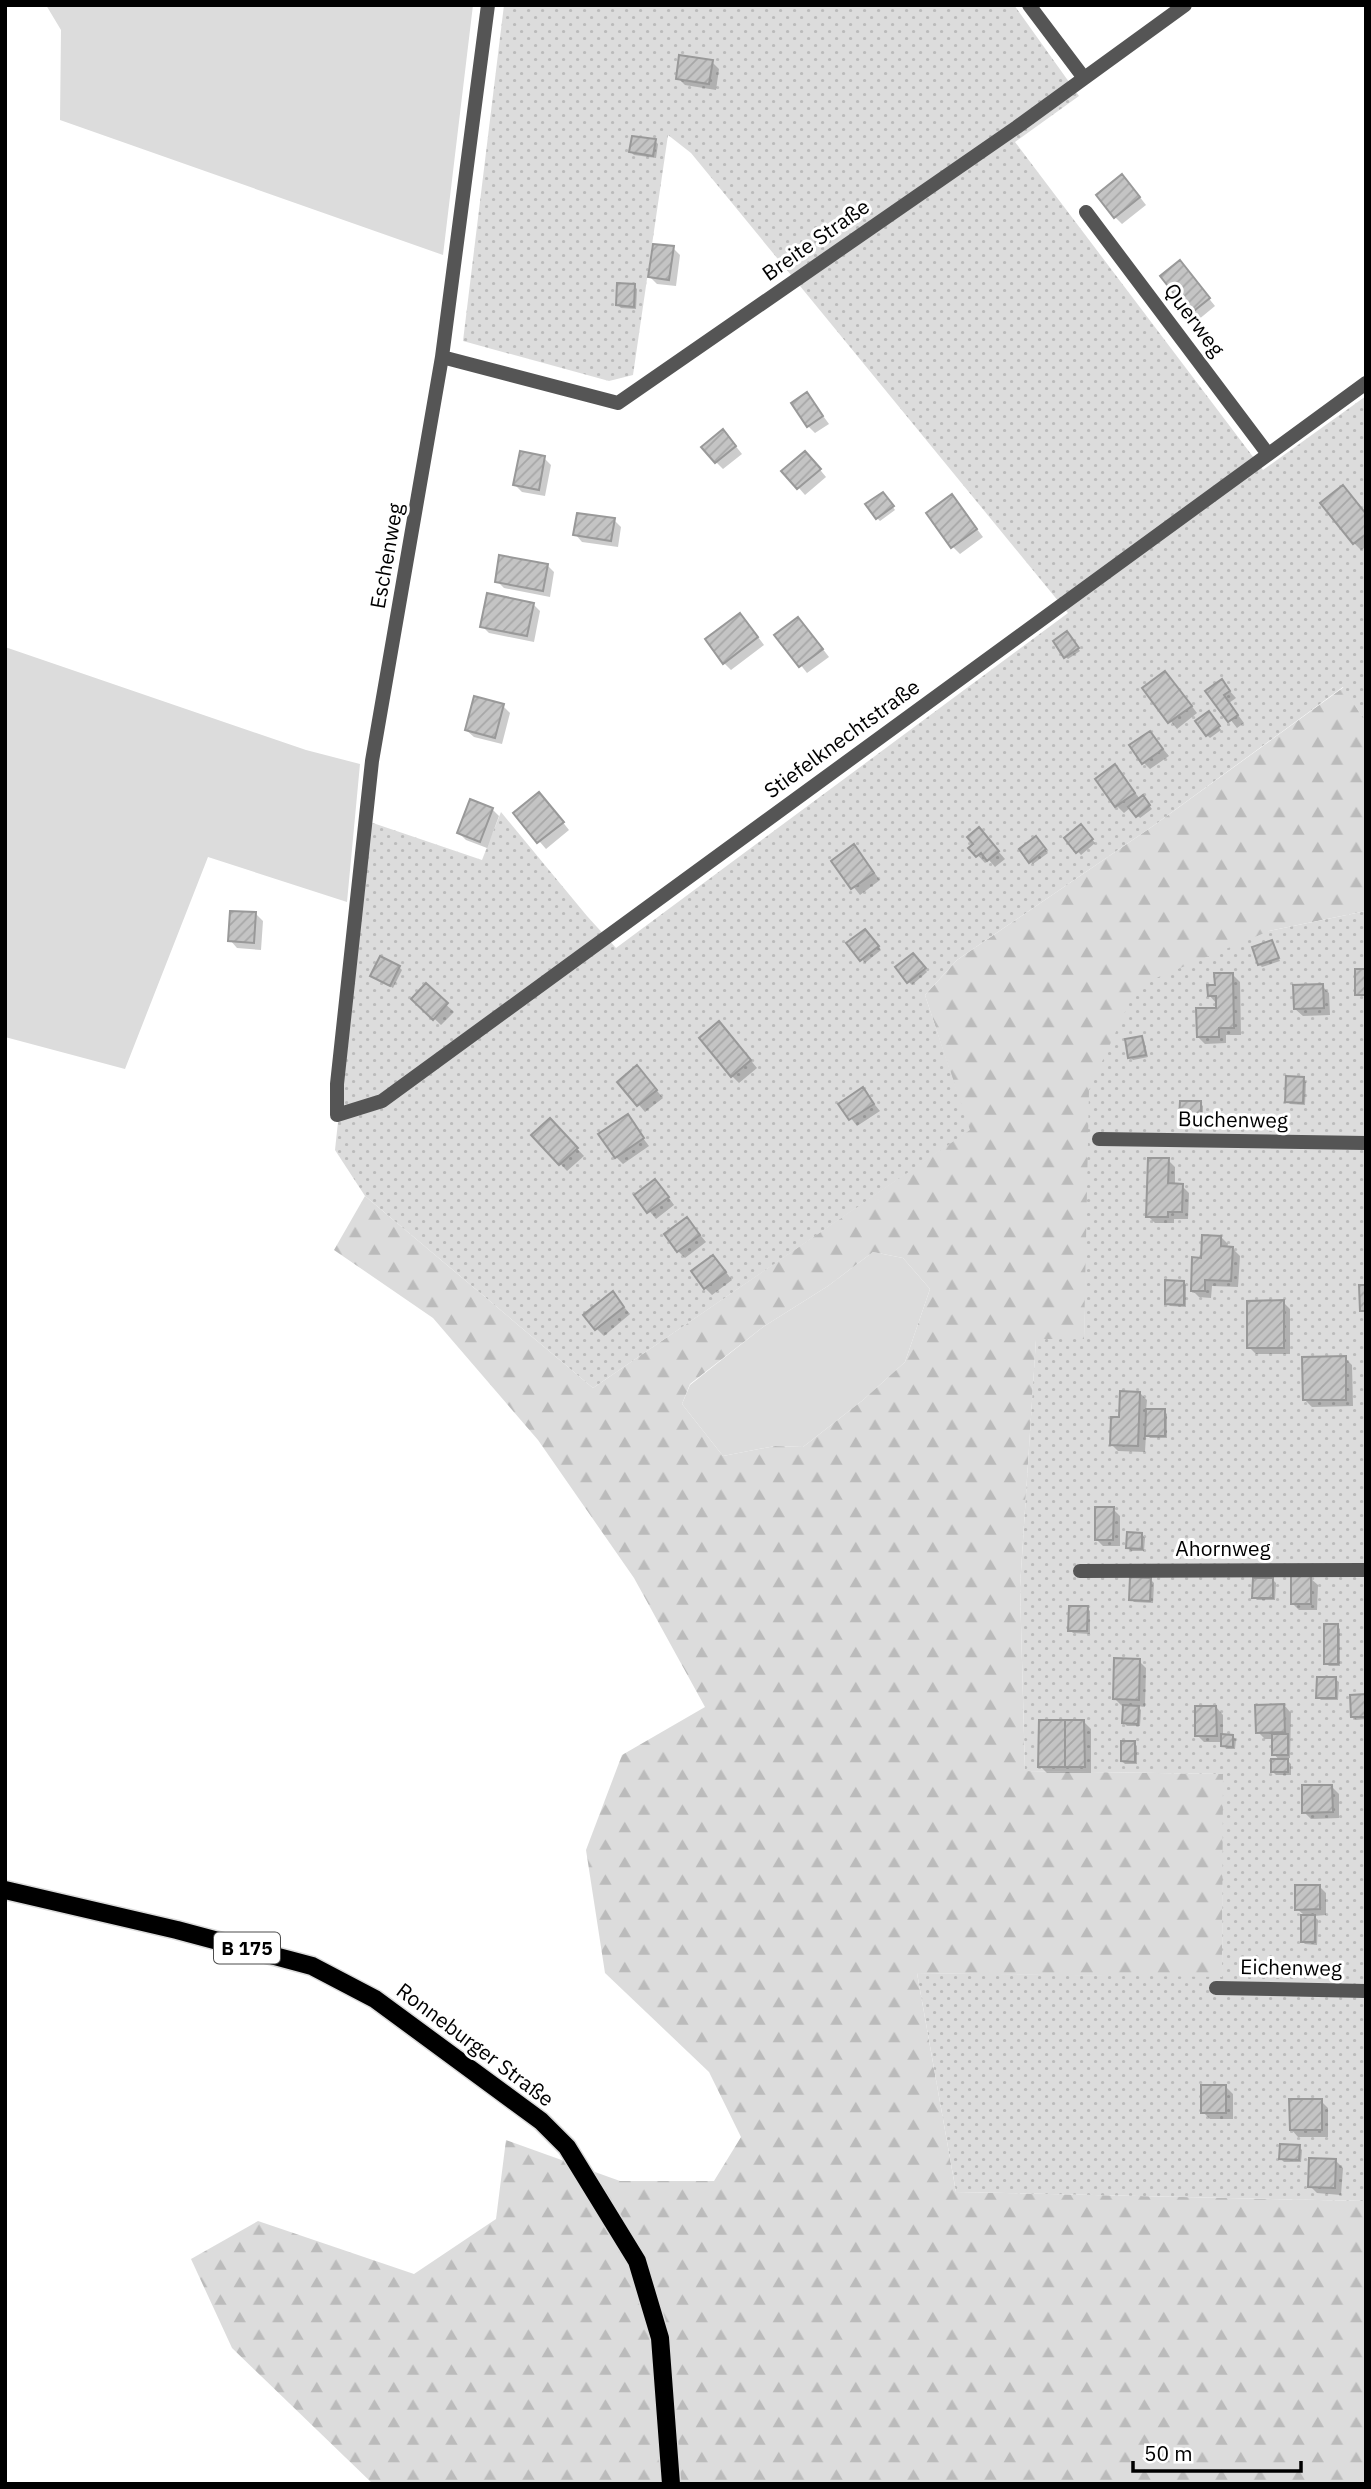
<svg xmlns="http://www.w3.org/2000/svg" width="1371" height="2489" viewBox="0 0 1371 2489" font-family="'IBM Plex Sans',sans-serif">
	<style>
		.grass { fill: #dcdcdc }
		.forest { fill: url(#forest-firs); fill-rule: evenodd }
		.garden { fill: url(#garden-dots) }
		.shadow { fill: #0003 }
		.building { fill: url(#building-hatch); stroke: #999; stroke-width: 2 }
		.lines { fill: none; stroke-linecap: round; stroke-linejoin: round }
		.primary-casing { stroke: #dbdbdb; stroke-width: 21 }
		.street { stroke: #555; stroke-width: 14 }
		.primary { stroke: #000; stroke-width: 18 }
		.labels { text-anchor: middle; stroke-width: 6; stroke-linejoin: round; paint-order: stroke }
		.shield { fill: #fff; stroke: #4c4c4c; stroke-width: 2 }
		.shield-label { font-size: 19px; font-weight: bold; fill: #000 }
		.street-label { font-size: 21px; fill: #000; stroke: #fff }
	</style>
	<defs>
		<pattern id="forest-firs" width="22" height="20" patternUnits="userSpaceOnUse" patternTransform="scale(1.75)"><rect width="22" height="20" fill="#dcdcdc"/><path d="M5 1l3.5 6h-7zM16 11l3.5 6h-7z" fill="#bbb"/></pattern>
		<pattern id="garden-dots" width="8" height="8" patternUnits="userSpaceOnUse" patternTransform="scale(1.75)"><rect width="8" height="8" fill="#dcdcdc"/><path d="M2 2h.1M6 6h.1" fill="none" stroke="#bbb" stroke-width="1.8" stroke-linecap="round"/></pattern>
		<pattern id="building-hatch" width="6" height="6" patternUnits="userSpaceOnUse" patternTransform="scale(1.75)"><rect width="6" height="6" fill="#c4c4c4"/><path d="M-1 1l2-2M0 6l6-6M5 7l2-2" fill="none" stroke="#a7a7a7"/></pattern>
	</defs>
	<rect width="100%" height="100%" fill="#fff"/>
	<path class="grass" d="M46,5H473L443,255L60,120L61,30Z
		M5,647L306,750L360,764L347,902L208,857L125,1069L5,1037Z
		M873,1252L903,1258L930,1289L905,1362L863,1400L803,1447L775,1446L723,1456L682,1404L690,1385L763,1327L828,1286Z"/>
	<path class="forest" d="M1344,687L1366,723V911L1269,931L1090,1156L1084,1339L1036,1340L1020,1587L1025,1771L1224,1774L1222,1978L917,1973L956,2192L1366,2201V2484H373L232,2348L191,2259L258,2221L414,2274L496,2219L506,2140L620,2181H714L741,2137L709,2072L605,1973L586,1850L622,1755L705,1707L634,1578L538,1440L433,1318L334,1250L365,1196L593,1388L969,1130L925,995L957,960L1153,826ZM873,1252L903,1258L930,1289L905,1362L863,1400L803,1447L775,1446L723,1456L682,1404L690,1384L763,1327L828,1286Z"/>
	<path class="garden" d="M504,5H1014L1079,96L1015,142L1263,470L1366,396V723L1343,687L1153,826L957,960L925,995L970,1130L593,1388L365,1196L335,1150L370,822L482,860L501,812L587,916L616,948L1068,613L691,153L668,135L633,375L609,381L463,341Z
		M1366,911V2201L956,2192L917,1973L1222,1977L1223,1774L1025,1771L1020,1587L1036,1339H1084L1089,1090L1137,986L1269,931Z"/>
	<path class="shadow" d="M712,62L719,69L716,90L685,85L678,78Z
		M655,141L658,144L656,158L634,155L631,152Z
		M1129,183L1146,205L1122,224L1115,217Z
		M673,248L680,255L676,286L657,284L650,277Z
		M1186,270L1215,306L1198,320L1191,313Z
		M634,286L637,289L636,309L621,308L618,305Z
		M807,394L829,424L815,433L808,426Z
		M730,439L742,454L723,469L716,462Z
		M544,458L551,465L545,496L522,492L515,485Z
		M812,460L826,477L805,495L784,471Z
		M952,496L983,537L960,554L953,547Z
		M886,497L895,510L880,521L877,518Z
		M1323,503L1366,515V547L1361,550L1354,543Z
		M614,520L621,527L618,547L582,542L575,534Z
		M547,565L554,572L550,597L504,588L497,581Z
		M533,604L540,611L534,642L489,633L482,626Z
		M747,622L764,645L731,670L724,663Z
		M805,626L829,657L807,673L777,635Z
		M1070,637L1080,651L1068,659L1065,656Z
		M1172,680L1197,713L1177,729L1144,689Z
		M1221,681L1236,698L1229,703L1244,723L1237,728L1208,691Z
		M503,706L510,713L502,744L474,737L466,730Z
		M1212,717L1221,730L1210,738L1207,735Z
		M1150,733L1169,756L1150,769L1143,762Z
		M1121,774L1140,799L1145,800L1152,809L1140,818L1131,807L1124,813L1117,806Z
		M546,801L569,830L546,849L515,813Z
		M492,809L499,816L487,848L466,840L459,833Z
		M1081,826L1095,843L1081,855L1066,838Z
		M985,836L1005,859L995,867L989,860L985,863L971,848Z
		M1038,841L1048,853L1033,864L1030,861Z
		M860,854L880,880L860,895L833,861Z
		M256,914L263,921L261,950L237,948L230,940Z
		M868,934L881,950L865,963L849,944Z
		M1272,942L1280,961L1262,967L1259,964Z
		M916,958L927,972L912,985L909,982Z
		M399,967L402,970L393,988L372,976Z
		M1233,975L1240,982L1241,1035H1226V1043L1205,1044L1198,1037L1218,1009L1216,1003L1209,995Z
		M426,986L454,1012L441,1025L414,999Z
		M1322,986L1329,993L1330,1015L1303,1016L1295,1009Z
		M726,1030L757,1068L739,1083L732,1076Z
		M1141,1037L1144,1040L1148,1057L1133,1060L1130,1057Z
		M644,1075L663,1098L645,1112L620,1082Z
		M1303,1079L1306,1082L1305,1105L1290,1104L1287,1101Z
		M862,1089L880,1111L857,1126L840,1104Z
		M1200,1103L1203,1106V1122L1184,1121L1181,1118Z
		M627,1117L649,1146L623,1164L616,1157Z
		M550,1120L584,1156L567,1171L534,1135Z
		M1168,1160L1175,1167V1185L1182,1186L1189,1193L1188,1219H1174V1223H1155L1148,1216Z
		M662,1188L674,1205L656,1219L636,1195Z
		M687,1219L706,1242L685,1258L678,1251Z
		M1221,1237L1228,1244L1227,1248H1232L1240,1256L1238,1287L1212,1286L1211,1298L1199,1297L1192,1290L1203,1260Z
		M720,1264L732,1280L712,1295L705,1288Z
		M1183,1282L1186,1285V1307L1170,1306L1167,1303Z
		M619,1301L630,1314L604,1336L597,1329Z
		M1283,1302L1290,1309V1354H1256L1249,1347Z
		M1345,1358L1352,1365L1353,1406L1312,1407L1305,1400Z
		M1140,1393L1147,1400L1146,1411H1164L1167,1414V1438H1150L1146,1434L1145,1452L1118,1451L1111,1444L1121,1419Z
		M1113,1509L1120,1516V1546H1103L1096,1539Z
		M1142,1535L1145,1538L1144,1551H1131L1128,1548Z
		M1310,1578L1318,1585L1317,1610H1299L1292,1603Z
		M1151,1580L1154,1583L1153,1603L1134,1602L1131,1599Z
		M1273,1580L1276,1583L1275,1600H1257L1254,1597Z
		M1087,1608L1090,1611V1634L1073,1633L1070,1630Z
		M1337,1626L1340,1629V1666H1329L1326,1663Z
		M1139,1661L1146,1668L1145,1707L1137,1706L1141,1710L1140,1726H1127L1124,1723L1125,1706H1122L1115,1699Z
		M1335,1679L1339,1682L1338,1700H1321L1318,1697Z
		M1366,1696V1719L1356,1720L1353,1717Z
		M1284,1705L1291,1713L1290,1758H1285L1291,1764V1775H1276L1273,1772L1280,1761L1274,1754V1739H1265L1258,1732Z
		M1216,1707L1223,1715V1736H1232L1236,1739L1235,1749H1226L1223,1742H1204L1197,1735Z
		M1084,1722L1091,1729V1773H1047L1040,1766Z
		M1134,1743L1137,1746V1764H1125L1122,1761Z
		M1331,1786L1339,1794V1818L1311,1819L1304,1812Z
		M1319,1886L1326,1893V1915L1314,1916L1318,1920L1317,1945L1305,1944L1302,1941L1303,1914L1297,1909Z
		M1226,2087L1233,2094V2119H1210L1203,2112Z
		M1321,2101L1328,2108V2137H1298L1291,2129Z
		M1299,2147L1302,2150L1301,2162H1284L1281,2159Z
		M1336,2161L1343,2168L1341,2195L1317,2193L1310,2186Z"/>
	<path class="building" d="M679,55L713,60L709,84L676,79Z
		M632,136L656,139L653,156L629,152Z
		M1122,174L1140,197L1114,218L1096,195Z
		M653,244L674,246L669,280L648,277Z
		M1180,260L1210,298L1190,314L1160,276Z
		M617,283L635,284L634,307L616,305Z
		M807,392L823,416L807,427L791,403Z
		M723,429L736,446L715,463L701,447Z
		M520,451L545,456L539,490L513,485Z
		M805,451L821,469L797,489L781,471Z
		M1343,485L1366,514V534L1353,544L1320,503Z
		M883,492L894,506L876,519L865,504Z
		M952,494L977,529L951,548L926,513Z
		M577,513L615,518L611,541L573,535Z
		M499,555L548,564L543,591L495,582Z
		M487,593L534,603L527,636L480,627Z
		M740,613L758,637L723,664L705,639Z
		M798,617L823,649L799,667L774,635Z
		M1067,631L1079,648L1064,658L1053,641Z
		M1165,671L1192,706L1168,723L1142,688Z
		M1222,679L1230,691L1224,695L1238,715L1228,722L1205,691Z
		M474,696L504,704L495,738L465,730Z
		M1209,711L1220,726L1206,736L1195,721Z
		M1150,731L1163,749L1142,764L1129,745Z
		M1115,764L1135,793L1115,807L1095,779Z
		M539,792L564,822L537,843L513,813Z
		M1143,795L1150,805L1136,817L1128,807Z
		M470,799L493,808L480,842L457,833Z
		M1081,824L1093,839L1076,853L1064,838Z
		M979,827L999,851L987,861L981,853L976,857L968,848L973,844L967,837Z
		M1036,836L1046,849L1029,863L1019,849Z
		M854,844L874,873L851,889L831,861Z
		M230,911L256,912L254,943L228,941Z
		M865,929L879,946L860,961L846,943Z
		M1272,940L1279,958L1258,965L1252,947Z
		M913,953L926,968L907,983L895,967Z
		M380,956L400,966L390,986L370,976Z
		M1355,969H1366V995H1355Z
		M1214,973H1233L1234,1028H1219V1037H1197L1196,1008H1216V996H1208L1207,985H1215Z
		M426,983L448,1003L433,1020L411,999Z
		M1323,984L1324,1008L1294,1009L1293,985Z
		M719,1021L751,1060L731,1077L699,1038Z
		M1142,1036L1146,1055L1128,1058L1125,1039Z
		M637,1065L657,1090L637,1106L617,1082Z
		M1286,1076L1304,1077L1303,1103L1285,1102Z
		M863,1087L874,1104L849,1120L838,1104Z
		M1180,1101H1201V1119H1179Z
		M628,1114L644,1138L615,1158L598,1134Z
		M550,1118L578,1148L559,1165L531,1135Z
		M1148,1158H1169L1168,1183L1183,1184L1182,1212H1168V1217H1146Z
		M655,1179L669,1197L647,1213L634,1195Z
		M687,1217L700,1235L677,1252L664,1234Z
		M1202,1235L1221,1236V1246L1233,1247L1231,1281L1205,1280V1291H1191L1192,1257L1201,1258Z
		M713,1255L726,1272L704,1289L691,1271Z
		M1165,1280L1184,1281V1305L1165,1304Z
		M1359,1285H1366V1311H1360Z
		M613,1291L624,1307L595,1330L583,1315Z
		M1284,1300V1348H1247V1301Z
		M1346,1356V1400H1303L1302,1357Z
		M1120,1391L1140,1392L1138,1446L1110,1445L1111,1417H1119Z
		M1146,1409H1165V1436H1145Z
		M1095,1507H1114L1113,1540H1095Z
		M1127,1532L1142,1533V1549L1126,1548Z
		M1291,1576H1311V1604H1291Z
		M1130,1577L1151,1578L1150,1601L1129,1600Z
		M1253,1578H1273V1598H1252Z
		M1069,1606H1088L1087,1631H1068Z
		M1324,1624H1338V1664H1324Z
		M1114,1658L1140,1659L1139,1700L1113,1699Z
		M1317,1677H1336V1698H1316Z
		M1366,1694V1717H1351L1350,1695Z
		M1284,1704L1285,1732L1256,1733L1255,1705Z
		M1123,1705L1139,1706L1138,1724L1122,1723Z
		M1195,1706H1216L1217,1736H1195Z
		M1039,1720H1065V1767H1038Z
		M1065,1720H1084L1085,1767H1065Z
		M1221,1734L1233,1735V1747L1221,1746Z
		M1272,1734H1288V1755H1272Z
		M1121,1741H1135V1762L1121,1761Z
		M1271,1759H1288V1772H1271Z
		M1302,1785H1332L1333,1812L1302,1813Z
		M1295,1885H1320V1909L1295,1910Z
		M1301,1915H1315V1942H1301Z
		M1201,2085H1226V2113H1201Z
		M1289,2099H1322V2130H1290Z
		M1280,2144L1300,2145L1299,2160L1279,2159Z
		M1309,2158L1336,2159L1335,2188L1308,2187Z"/>
	<g class="lines">
		<defs>
			<path id="primary" d="M5,1890L177,1930L312,1966L375,1999L541,2121L567,2147L637,2261L660,2338L671,2484"/>
		</defs>
		<use href="#primary" class="primary-casing"/>
		<path class="street" d="M488,5L442,357L372,761L337,1084V1115L382,1101L1366,383
			M1029,5L1084,78
			M1086,212L1268,454
			M442,357L618,403L1017,127L1185,5
			M1099,1139L1366,1143
			M1080,1571L1366,1570
			M1216,1988L1366,1991"/>
		<use href="#primary" class="primary"/>
	</g>
	<g class="labels">
		<rect class="shield" x="214" y="1932.5" width="66" height="31" rx="5"/>
		<g class="shield-label">
			<text x="247" y="1955">B 175</text>
		</g>
		<g class="street-label">
			<text transform="translate(816 240) rotate(-35)" y="7">Breite Straße</text>
			<text transform="translate(1194 320) rotate(53)" y="7">Querweg</text>
			<text transform="translate(387 556) rotate(-80)" y="7">Eschenweg</text>
			<text transform="translate(842 739) rotate(-36)" y="7">Stiefelknechtstraße</text>
			<text transform="translate(1233 1120) rotate(1)" y="7">Buchenweg</text>
			<text x="1223" y="1556">Ahornweg</text>
			<text transform="translate(1291 1968) rotate(1)" y="7">Eichenweg</text>
			<text transform="translate(475 2045) rotate(37)" y="7">Ronneburger Straße</text>
		</g>
	</g>
	<rect width="1371" height="2489" fill="none" stroke="#000000" stroke-width="14"/>
	<path d="M1133 2461v10h168v-10" fill="none" stroke="#000000" stroke-width="3.5"/>
	<text x="1144" y="2461" font-size="21" fill="#000000" stroke="#ffffff" stroke-width="5" paint-order="stroke">50 m</text>
</svg>
